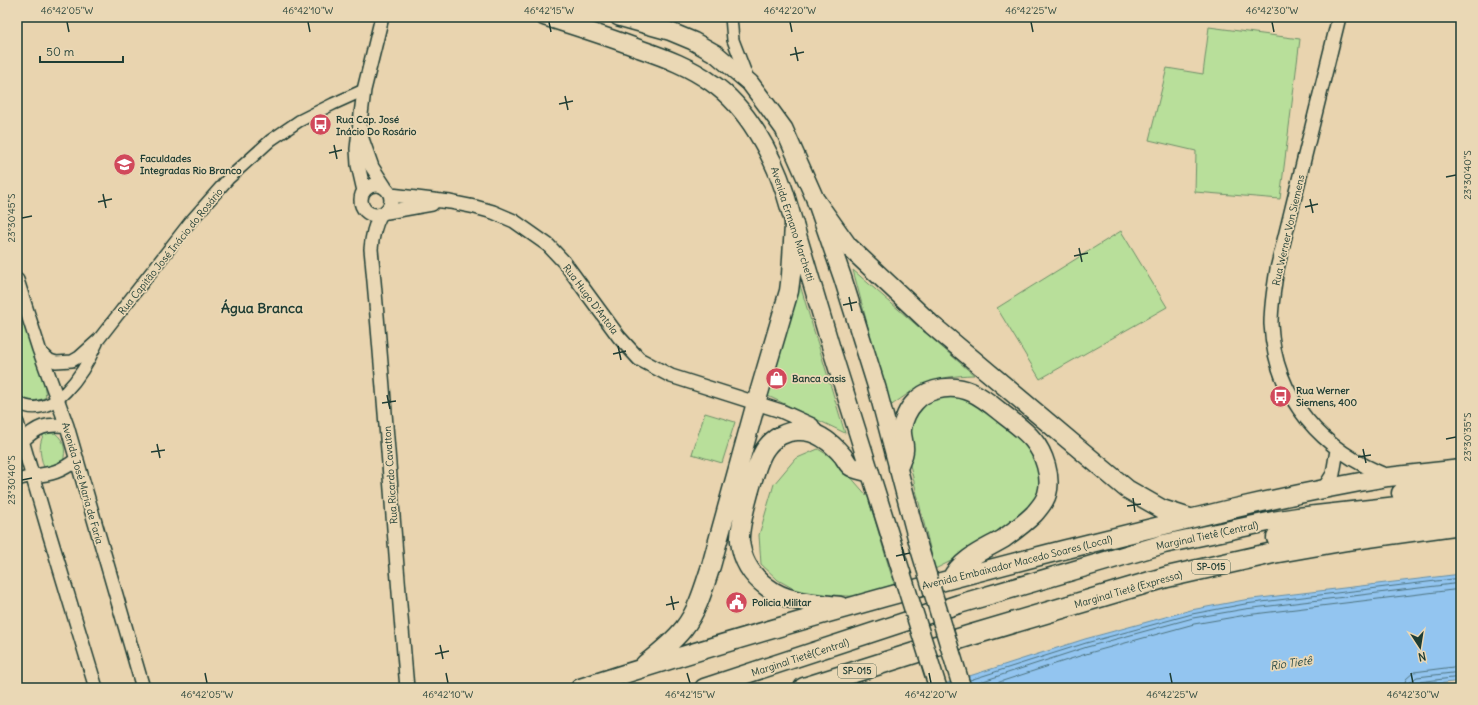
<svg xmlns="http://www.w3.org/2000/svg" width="1478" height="705" viewBox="0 0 1478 705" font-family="Delius,sans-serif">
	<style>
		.green { fill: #b8df9a; stroke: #6c8e67 }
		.water { fill: #93c5f0; stroke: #658fa5 }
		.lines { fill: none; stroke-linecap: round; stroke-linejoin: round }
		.shore { stroke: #4d737f; stroke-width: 1 }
		.minor-casing { stroke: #1f3d34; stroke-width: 14 }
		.tertiary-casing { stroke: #1f3d34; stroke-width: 16 }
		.primary-casing { stroke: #1f3d34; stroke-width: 20 }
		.trunk-casing { stroke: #1f3d34; stroke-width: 21 }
		.motorway-casing { stroke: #1f3d34; stroke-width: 23 }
		.minor { stroke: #ead8b5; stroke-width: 11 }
		.tertiary { stroke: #ead8b5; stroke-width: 13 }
		.primary { stroke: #ead8b5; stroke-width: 17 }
		.trunk { stroke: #ead8b5; stroke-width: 18 }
		.motorway { stroke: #ead8b5; stroke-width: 20 }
		.primary-bridge-casing { stroke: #1f3d34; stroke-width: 20; stroke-linecap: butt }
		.primary-bridge { stroke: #ead8b5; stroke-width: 17 }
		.ticks { fill: none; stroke: #1f3d34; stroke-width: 1.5 }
		.labels { text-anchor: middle; stroke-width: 3.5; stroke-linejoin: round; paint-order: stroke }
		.shield { fill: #ead8b5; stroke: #5c6c5b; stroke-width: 1 }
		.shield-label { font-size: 9px; font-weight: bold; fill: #1f3d34 }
		.poi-label { font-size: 10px; font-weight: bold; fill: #1f3d34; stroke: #ead8b5; text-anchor: start }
		.street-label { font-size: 10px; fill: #1f3d34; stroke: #ead8b5 }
		.water-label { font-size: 11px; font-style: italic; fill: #2b4b47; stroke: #ead8b5 }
		.district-label { font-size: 14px; font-weight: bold; fill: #1f3d34; stroke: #ead8b5 }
		.neatline { fill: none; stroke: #1f3d34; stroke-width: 1.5 }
		.ticks-label { font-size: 10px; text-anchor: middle; fill: #1f3d34 }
	</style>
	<rect width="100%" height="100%" fill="#e9d4af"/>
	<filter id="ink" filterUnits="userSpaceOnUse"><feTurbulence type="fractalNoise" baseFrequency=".025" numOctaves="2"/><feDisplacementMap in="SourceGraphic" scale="8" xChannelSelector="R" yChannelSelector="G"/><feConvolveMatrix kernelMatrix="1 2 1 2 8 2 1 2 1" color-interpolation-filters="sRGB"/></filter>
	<g filter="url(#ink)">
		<path class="green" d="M1209,27L1300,39L1280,199L1195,192L1196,151L1149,140L1167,68L1203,74Z
			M1121,231L1167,307L1040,379L997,308Z
			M853,270L974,375C934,376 921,384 889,407Z
			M800,285L845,433L768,396Z
			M17,295L44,383L46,397C36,403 21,402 17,389Z
			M945,394H964L1035,447L1045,486L1015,529L935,569L910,465L907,446L909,430L916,413L927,400Z
			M705,413L735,422L722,463L692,454Z
			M55,433C65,441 66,450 63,462L45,471C41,458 37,446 44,434Z
			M818,449L836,460L868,497L894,584L863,597L801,593L778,580L761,564L759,535L774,484L795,459Z"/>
		<path class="water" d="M1461,574V681L1402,688H932L1085,639L1191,610L1244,600Z"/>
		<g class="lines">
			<path class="shore" d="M970,680L1086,643L1192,614L1245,604L1461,578
				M971,685L1087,647L1193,618L1245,609L1461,583
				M981,688L1089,653L1194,624L1246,615L1461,589
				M1403,688L1406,679L1414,672L1461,666
				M1409,688L1411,681L1417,677L1461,672
				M1415,688V684L1418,682L1461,677"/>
			<defs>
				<path id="minor" d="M731,17L733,40L748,79
					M39,350L50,360L56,362L72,361L79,357L99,339L190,222L228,179L271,140L299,121L333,104L364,90
					M17,402C53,425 85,370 97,343
					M17,480L32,476"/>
				<path id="tertiary" d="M1339,17L1277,269C1274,287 1271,305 1271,324C1275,399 1322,451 1390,477
					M361,136L372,167L385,187
					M361 200a15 15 0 1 1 30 0a15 15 0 1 1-30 0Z
					M364,191L358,165L357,149L359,131L364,90L382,17
					M391,195L450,202L475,207L493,212L514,221L548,245L564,262L619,337L639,359L671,376L781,411L812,425L817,434
					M387,212L432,204
					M380,215C374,227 372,236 371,249C385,395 394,542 407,688
					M17,280L39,349L67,426L143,688
					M17,423L50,536L96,688
					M22,441C37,427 46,423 67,426
					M32,476C51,474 61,472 77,459
					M1323,490L1333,474L1337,450"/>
				<path id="primary" d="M545,17C577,27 609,37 640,49C666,58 690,67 712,83C747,107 772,154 785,193L833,354L896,555
					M619,17L669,31L693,41L716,54L750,83L768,107L784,129L816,201L843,279L877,388L919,547"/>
				<path id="trunk" d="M816,201L848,246L932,325L1127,489L1162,509L1190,518
					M898,468C900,462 904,456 904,450C905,444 901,436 902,429C903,420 908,409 915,402C920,396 928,392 935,390C965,382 982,397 1003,414C1013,422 1025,430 1033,440C1044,453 1052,477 1047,494C1045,502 1039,508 1034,514C1024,524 1014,531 1003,539C984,550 962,558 951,579
					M1401,493L1461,484
					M840,606C815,603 787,603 767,587C752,576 742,560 740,541C739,525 756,461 766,448C773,438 787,430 800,431C817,431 832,443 843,456C845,459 847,463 850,466C855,470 865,471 870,473
					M645,664C659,653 673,642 684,628C698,610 704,587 711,566L756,403L789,291L791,275L794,225
					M580,688C738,637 898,592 1059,551C1168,524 1277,496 1388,477C1412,474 1437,472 1461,469
					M704,688L959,604L1164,544L1273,521L1298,517L1461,499"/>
				<path id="motorway" d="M1277,538L1368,521L1461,508
					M804,688L968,636L1167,577L1273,553L1347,540L1461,524"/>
			</defs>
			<use href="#minor" class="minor-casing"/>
			<use href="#tertiary" class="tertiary-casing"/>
			<use href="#primary" class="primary-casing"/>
			<use href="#trunk" class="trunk-casing"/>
			<use href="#motorway" class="motorway-casing"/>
			<use href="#minor" class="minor"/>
			<use href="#tertiary" class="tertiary"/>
			<use href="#primary" class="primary"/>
			<use href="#trunk" class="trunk"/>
			<use href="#motorway" class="motorway"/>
			<defs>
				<path id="primary-bridge" d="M919,547L962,688
					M896,555L938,688"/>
			</defs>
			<use href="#primary-bridge" class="primary-bridge-casing"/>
			<use href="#primary-bridge" class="primary-bridge"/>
		</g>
	</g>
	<path class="ticks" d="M67,22L69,32M308,22L310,32M549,22L551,32M790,22L792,32M1031,22L1033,32M1272,22L1274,32M795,47L798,61M790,55L804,52M565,96L568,110M559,104L573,101M334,145L337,159M329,153L342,150M1446,177L1456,175M103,194L106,208M1310,199L1313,213M98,202L112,199M1305,207L1318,204M22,218L32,216M1079,248L1082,262M1074,256L1088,253M849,297L852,311M843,305L857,302M618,346L621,360M613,354L626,351M387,395L390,409M382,403L396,401M1446,439L1456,437M157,444L160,458M1363,449L1366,463M151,452L165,450M1358,457L1371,455M22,480L32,478M1133,498L1135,512M1127,506L1141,504M902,547L905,561M896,556L910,553M671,596L674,610M666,605L679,602M440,645L443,659M435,654L449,651M205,673L207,683M446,673L448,683M687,673L690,683M929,673L931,683M1170,673L1172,683M1411,673L1413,683"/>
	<defs>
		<symbol id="bus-disc" viewBox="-11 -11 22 22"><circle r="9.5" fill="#d1495b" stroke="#ead8b5"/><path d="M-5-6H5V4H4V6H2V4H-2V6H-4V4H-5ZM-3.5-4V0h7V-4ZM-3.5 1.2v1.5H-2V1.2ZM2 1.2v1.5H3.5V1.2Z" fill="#fff"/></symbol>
		<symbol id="university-disc" viewBox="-11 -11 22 22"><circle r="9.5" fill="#d1495b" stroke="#ead8b5"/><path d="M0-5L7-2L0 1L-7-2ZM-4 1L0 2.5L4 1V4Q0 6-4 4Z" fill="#fff"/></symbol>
		<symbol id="shop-disc" viewBox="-11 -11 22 22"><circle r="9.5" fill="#d1495b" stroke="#ead8b5"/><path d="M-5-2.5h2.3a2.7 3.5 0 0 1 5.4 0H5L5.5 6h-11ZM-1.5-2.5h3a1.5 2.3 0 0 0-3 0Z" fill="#fff"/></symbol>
		<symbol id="civic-disc" viewBox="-11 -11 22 22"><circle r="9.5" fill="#d1495b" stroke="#ead8b5"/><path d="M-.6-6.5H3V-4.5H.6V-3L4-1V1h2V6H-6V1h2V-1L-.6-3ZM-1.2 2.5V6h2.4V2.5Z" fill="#fff"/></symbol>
	</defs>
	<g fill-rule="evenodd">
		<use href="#bus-disc" x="308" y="112" width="25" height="25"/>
		<use href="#university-disc" x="112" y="152" width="25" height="25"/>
		<use href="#shop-disc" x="764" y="366" width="25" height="25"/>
		<use href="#bus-disc" x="1268" y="384" width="25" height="25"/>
		<use href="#civic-disc" x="724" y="590" width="25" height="25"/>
	</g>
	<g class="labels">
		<g class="shield">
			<rect x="1192" y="560" width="38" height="14" rx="3"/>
			<rect x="838" y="664" width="38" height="14" rx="3"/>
		</g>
		<g class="shield-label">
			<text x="1211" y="570">SP-015</text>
			<text x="857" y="674">SP-015</text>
		</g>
		<g class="poi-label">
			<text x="336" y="123">Rua Cap. José<tspan x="336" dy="12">Inácio Do Rosário</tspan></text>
			<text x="140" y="162">Faculdades<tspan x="140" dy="12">Integradas Rio Branco</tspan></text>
			<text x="792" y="382">Banca oasis</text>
			<text x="1296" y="394">Rua Werner<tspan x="1296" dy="12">Siemens, 400</tspan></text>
			<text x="752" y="606">Policia Militar</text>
		</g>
		<g class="street-label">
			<text transform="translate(793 224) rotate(72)" y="4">Avenida Ermano Marchetti</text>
			<text transform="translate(1288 230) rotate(-77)" y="4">Rua Werner Von Siemens</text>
			<text transform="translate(170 251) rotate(-51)" y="4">Rua Capitão José Inácio do Rosário</text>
			<text transform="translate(591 299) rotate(53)" y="4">Rua Hugo D'Antola</text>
			<text transform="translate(390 475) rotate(-94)" y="4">Rua Ricardo Cavatton</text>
			<text transform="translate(83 483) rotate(74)" y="4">Avenida José Maria de Faria</text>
			<text transform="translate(1207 535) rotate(-12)" y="4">Marginal Tietê (Central)</text>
			<text transform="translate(1017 562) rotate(-14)" y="4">Avenida Embaixador Macedo Soares (Local)</text>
			<text transform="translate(1128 589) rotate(-16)" y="4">Marginal Tietê (Expressa)</text>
			<text transform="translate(800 657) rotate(-18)" y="4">Marginal Tietê(Central)</text>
		</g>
		<g class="water-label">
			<text transform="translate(1291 663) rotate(-8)" y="4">Rio Tietê</text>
		</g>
		<g class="district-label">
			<text x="262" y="313">Água Branca</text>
		</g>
	</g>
	<rect width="1478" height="705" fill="none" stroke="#ead8b5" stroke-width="44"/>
	<g transform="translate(1420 647) rotate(168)" stroke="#ead8b5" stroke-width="3" paint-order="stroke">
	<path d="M0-3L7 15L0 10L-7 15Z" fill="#1f3d34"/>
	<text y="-6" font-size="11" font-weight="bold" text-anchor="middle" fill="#1f3d34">N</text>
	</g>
	<path d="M40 56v6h83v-6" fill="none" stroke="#1f3d34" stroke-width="2"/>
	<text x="46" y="56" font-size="12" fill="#1f3d34" stroke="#ead8b5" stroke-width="3" paint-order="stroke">50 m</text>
	<rect x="22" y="22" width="1434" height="661" class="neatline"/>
	<g class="ticks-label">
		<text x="67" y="14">46°42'05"W</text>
		<text x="308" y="14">46°42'10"W</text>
		<text x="549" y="14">46°42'15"W</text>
		<text x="790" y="14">46°42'20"W</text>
		<text x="1031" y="14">46°42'25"W</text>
		<text x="1272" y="14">46°42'30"W</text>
		<text transform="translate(1467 175) rotate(-90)" y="4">23°30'40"S</text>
		<text transform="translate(11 218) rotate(-90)" y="4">23°30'45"S</text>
		<text transform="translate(1467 437) rotate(-90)" y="4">23°30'35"S</text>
		<text transform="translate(11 480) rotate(-90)" y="4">23°30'40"S</text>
		<text x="207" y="698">46°42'05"W</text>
		<text x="448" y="698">46°42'10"W</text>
		<text x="690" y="698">46°42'15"W</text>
		<text x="931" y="698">46°42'20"W</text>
		<text x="1172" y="698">46°42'25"W</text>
		<text x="1413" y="698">46°42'30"W</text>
	</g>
</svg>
